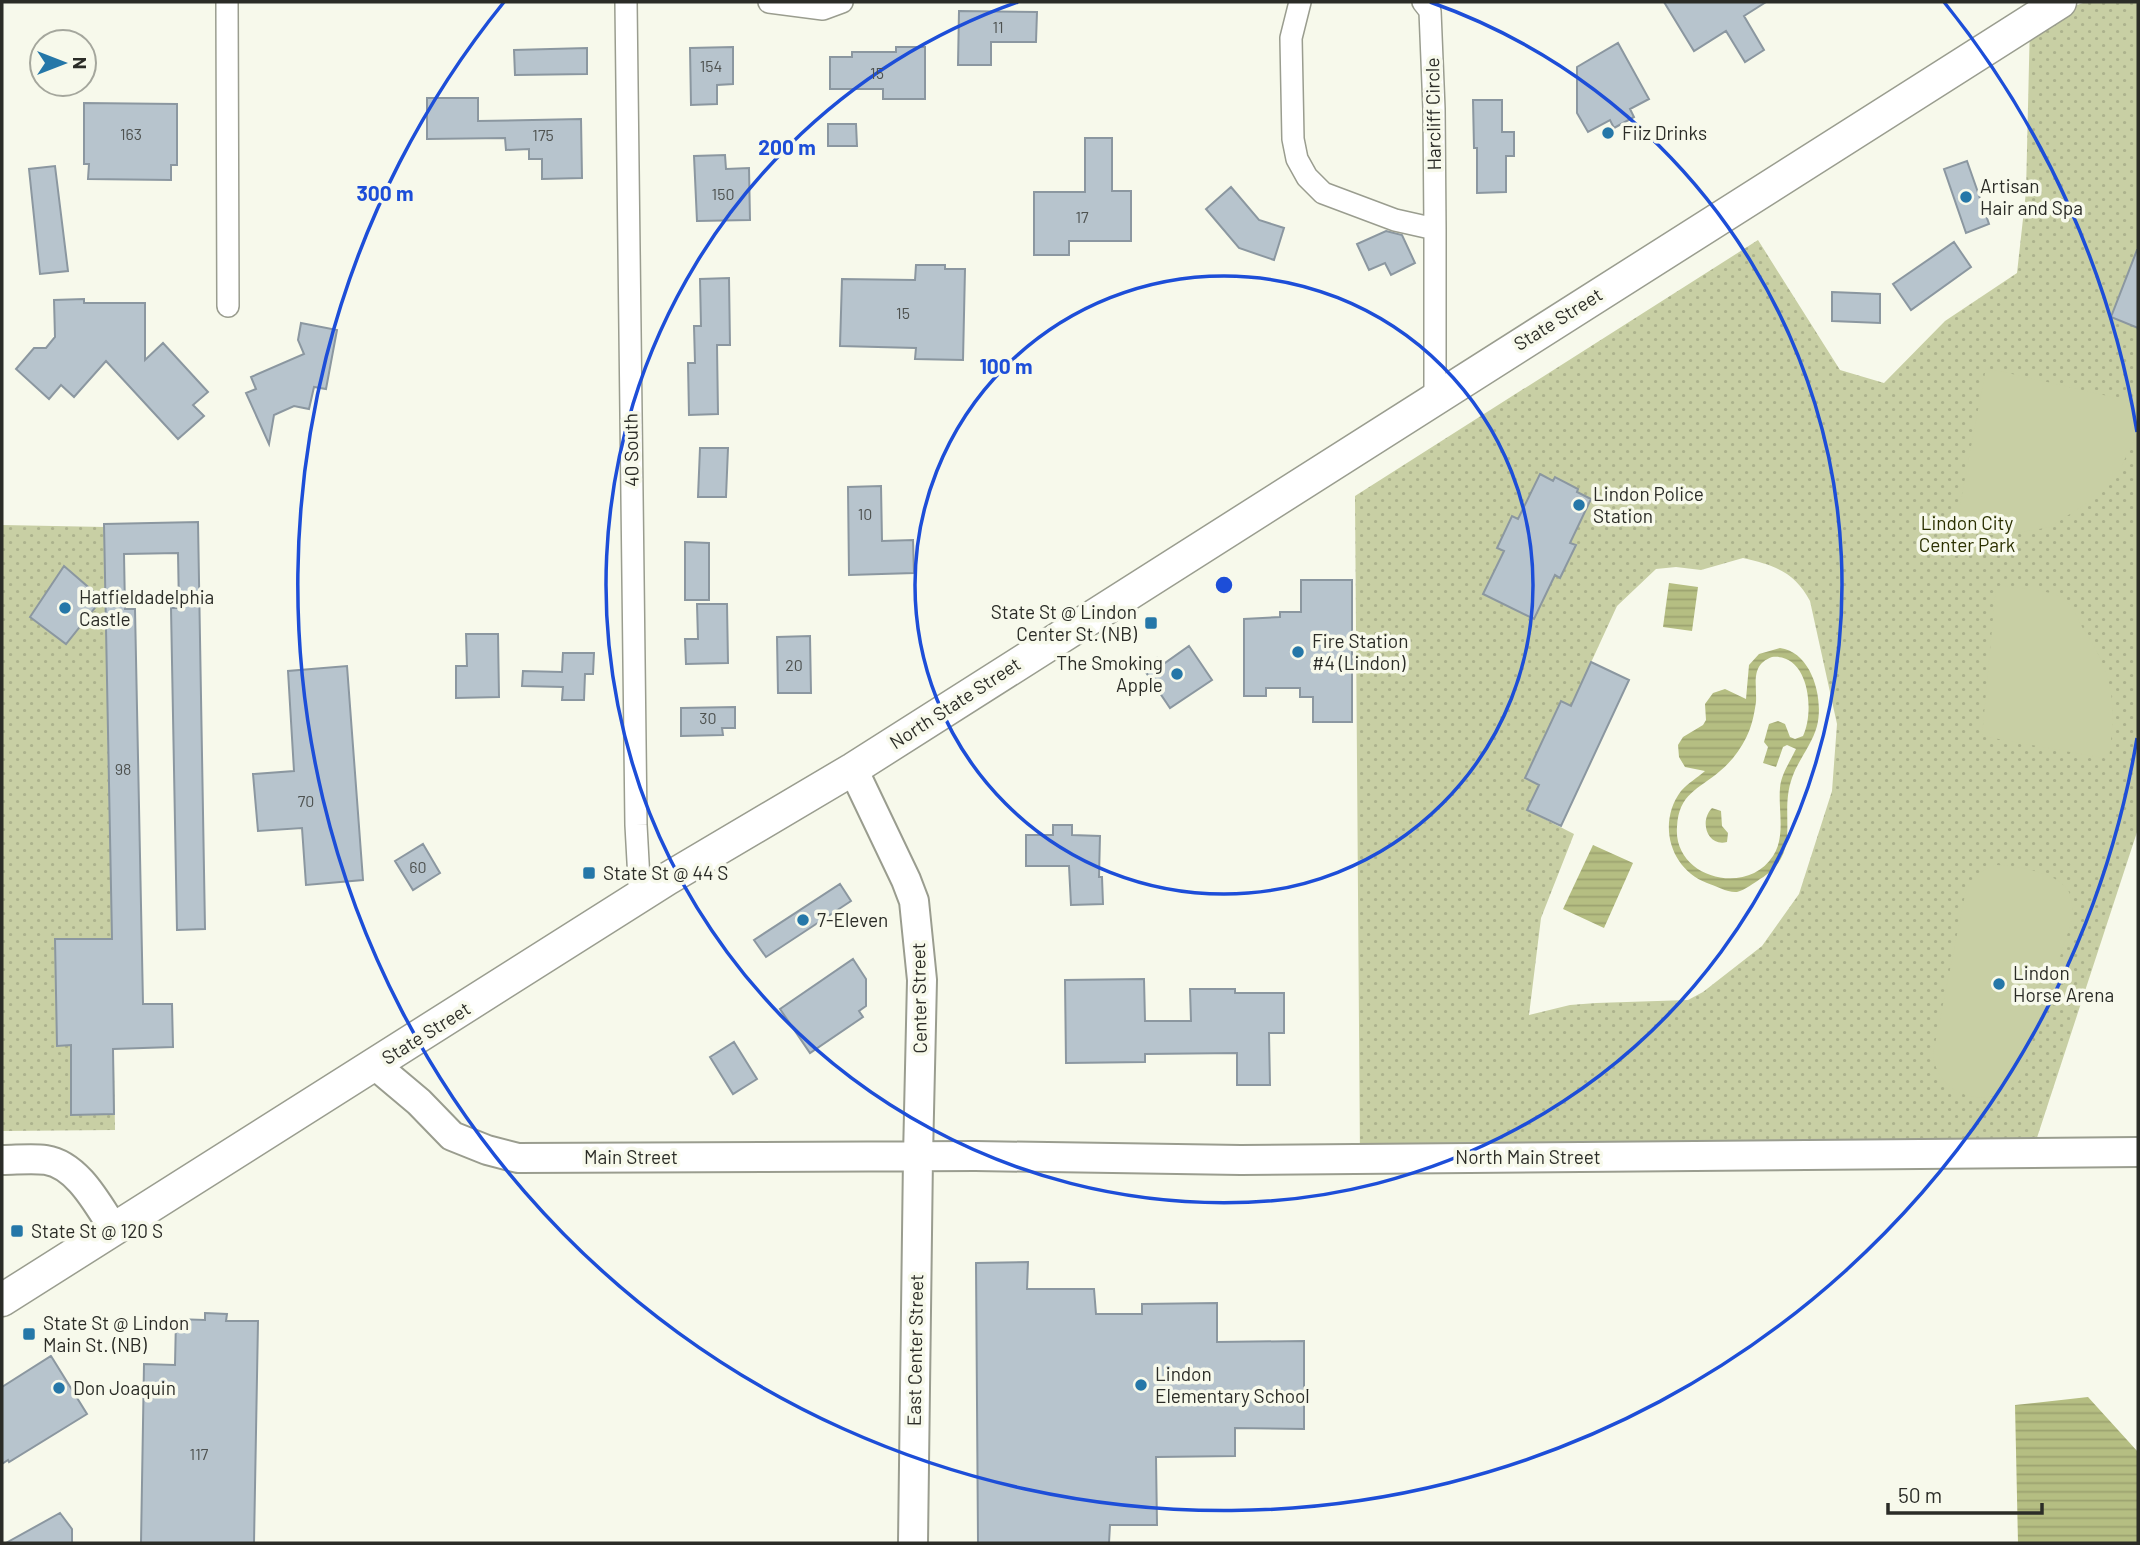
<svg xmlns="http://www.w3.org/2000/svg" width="2140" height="1545" viewBox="0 0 2140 1545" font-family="Barlow,sans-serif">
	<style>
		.park { fill: url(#park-dots); fill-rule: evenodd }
		.garden { fill: #c8cfa4 }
		.water { fill: url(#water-rules); fill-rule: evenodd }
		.building { fill: #b7c4cd; stroke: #8b97a0; stroke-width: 2 }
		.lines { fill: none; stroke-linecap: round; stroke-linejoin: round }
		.street-casing { stroke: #9a9d8f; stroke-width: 24 }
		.secondary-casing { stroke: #9a9d8f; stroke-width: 32 }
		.primary-casing { stroke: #9a9d8f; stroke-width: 35 }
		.street { stroke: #fff; stroke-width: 21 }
		.secondary { stroke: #fff; stroke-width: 28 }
		.primary { stroke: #fff; stroke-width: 32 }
		.ring { fill: none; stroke: #1d4ed8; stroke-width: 3.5 }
		.poi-dot { fill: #2577a8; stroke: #f7f9eb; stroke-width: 2.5 }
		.labels { text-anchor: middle; stroke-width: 7; stroke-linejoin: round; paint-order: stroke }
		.number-label { font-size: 16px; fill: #4e5250 }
		.street-label { font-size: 19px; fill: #2b2c27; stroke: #f7f9eb }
		.poi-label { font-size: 19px; fill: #2b2c27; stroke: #f7f9eb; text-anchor: start }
		.park-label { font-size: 19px; fill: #2b3000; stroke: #f7f9eb }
		.centre { fill: #1d4ed8; stroke: #f7f9eb; stroke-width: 3.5 }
		.ring-label { font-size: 21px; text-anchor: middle; font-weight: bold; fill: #1d4ed8; stroke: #f7f9eb; stroke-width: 7; stroke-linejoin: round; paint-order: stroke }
	</style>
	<defs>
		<pattern id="park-dots" width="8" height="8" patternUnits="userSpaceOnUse" patternTransform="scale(1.75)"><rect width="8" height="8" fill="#c8cfa4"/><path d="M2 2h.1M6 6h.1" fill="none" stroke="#acb28d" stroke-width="1.8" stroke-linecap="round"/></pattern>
		<pattern id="water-rules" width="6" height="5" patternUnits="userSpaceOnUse" patternTransform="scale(1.75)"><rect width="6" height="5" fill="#b5be82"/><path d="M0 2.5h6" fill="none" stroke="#9ca370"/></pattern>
	</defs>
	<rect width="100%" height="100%" fill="#f7f9eb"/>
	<path class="park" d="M2086,2H2138V829L2032,1153L1360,1158L1355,496L1758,240L1840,370L1884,383L1945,321L2017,273L2026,192L2030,21ZM1743,558C1774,565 1795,572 1810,601L1837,724L1832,791L1799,894L1762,946L1703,992L1688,1000L1596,1003L1570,1005L1529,1015L1541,918L1574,834L1527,810L1539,785L1525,778L1560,702L1571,706L1617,606L1656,569L1676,567L1701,570Z
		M2,525L106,527L115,1130L2,1131Z"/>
	<path class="garden" d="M1986,368L2138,403L2137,434L2119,471L2087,503L2050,527L1999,536L1955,531Z
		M1996,586C2012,587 2053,590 2065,599C2072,605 2078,619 2082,627C2115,676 2116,702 2109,759L1982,736Z
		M1996,865C2017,866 2058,872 2069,892C2072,898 2072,908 2074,914L2019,1081C2013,1086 2007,1093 2000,1095C1968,1104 1936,1087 1933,1054L1965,895C1971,877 1979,872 1996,865Z"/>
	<path class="water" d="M1669,583L1698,587L1692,631L1663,627Z
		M1780,648C1812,652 1824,699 1817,726C1812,745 1798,760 1792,778C1778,817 1804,852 1760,879C1754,883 1745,890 1737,892C1728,893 1716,886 1707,883C1670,869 1657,823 1681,791C1688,783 1697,778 1705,771L1685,767L1679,757L1678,745L1683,737L1703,725L1706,720L1705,704L1713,693L1725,689L1746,699L1749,665L1759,654ZM1772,657C1809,653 1815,711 1803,736L1795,739L1790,737L1785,724L1778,721L1769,724L1764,742L1768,747L1763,763L1776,767L1783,747L1787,745L1796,749C1790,762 1781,774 1780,788C1778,810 1786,836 1773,856C1747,897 1673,878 1677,827C1679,793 1698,790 1720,771C1731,762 1740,750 1746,738C1752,726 1754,715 1756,702C1757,684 1750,665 1772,657Z
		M1712,808L1721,811L1722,826L1728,833L1727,842C1707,847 1699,821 1712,808Z
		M1593,845L1633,863L1604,928L1563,909Z
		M2088,1397L2138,1452V1543H2018L2015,1405Z"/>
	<path class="building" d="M1664,2H1766L1744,16L1764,50L1745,62L1726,31L1694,51Z
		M959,11L1037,12L1036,42H991V65H958Z
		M1618,43L1649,99L1630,109L1634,117L1614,128L1610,120L1588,132L1577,113V67Z
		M733,47V84L717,85V104L691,105L690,48Z
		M896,47H925V99H883V89H830V57H852V52H896Z
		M587,48V74L515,75L514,50Z
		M427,98H478V121L581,119L582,178L542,179V159H529V149L506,150L505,138L427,139Z
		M1473,100H1502V132H1514V156H1506V192L1477,193V148H1474Z
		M84,103L177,104V165H171V180L88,179L89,164H84Z
		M828,124H856L857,146H828Z
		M1085,138H1112V191H1131V241H1069V255H1034V192H1085Z
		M725,155L726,169L749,168L750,220L697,221L694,156Z
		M1967,161L1989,224L1966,233L1944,169Z
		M55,166L68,271L40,274L29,169Z
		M1231,187L1259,220L1284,228L1274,260L1239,248L1206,209Z
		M1386,231L1402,235L1415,263L1391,275L1385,263L1369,270L1357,244Z
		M1954,242L1971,267L1911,310L1893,284Z
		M2137,250H2138V328L2111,317Z
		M916,265H945V269H965L963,360L915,359L916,348L840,346L842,279L915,280Z
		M729,278L730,345H717L718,414L689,415L688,363H695L694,326H701L700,279Z
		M1832,292L1880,294V323L1832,321Z
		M84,299V303H145V360L163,343L208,392L193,405L204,416L178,439L106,361L74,397L61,385L49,399L16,369L34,348H46L55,337L54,300Z
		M301,323L337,330L326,389L314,387L309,409L294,406L274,415L269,444L246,393L256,389L251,377L304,354L298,340Z
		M700,448H728L726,497H698Z
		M1540,474L1553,481L1555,477L1578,489L1577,492L1591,499L1570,543L1576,545L1560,578L1555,575L1534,619L1483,594L1504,551L1497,548L1512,516L1518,519Z
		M881,486L882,541L913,540L914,573L849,575L848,487Z
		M198,522L205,929L177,930L171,608H179L178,553L124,554L125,609H135L143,1004H172L173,1047L113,1049L114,1114L71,1115V1045L57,1046L55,939H112L104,524Z
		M685,542L709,543V600H685Z
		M64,566L102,599L66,644L30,617Z
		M1301,580H1352V722H1313V697H1300V688H1266V696H1244V619L1280,617V612H1301Z
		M697,604H727L728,663L686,664L685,639H698Z
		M466,634H498L499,697L456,698V666H467Z
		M810,636L811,693H778L777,637Z
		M1189,646L1212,680L1170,708L1143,668L1157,658L1162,665Z
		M563,653H594L593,674H585L584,700H562L563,687L522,686L523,671L562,672Z
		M1591,662L1629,680L1561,826L1527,810L1539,785L1525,778L1561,701L1571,706Z
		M347,666L363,880L306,885L302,828L258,831L253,774L294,771L288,671Z
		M735,707V728H722L723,735L681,736V708Z
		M1053,825H1072V835L1100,836L1099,877H1102L1103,904L1071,905L1069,866H1026V835H1053Z
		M423,844L440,873L413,890L395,861Z
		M840,884L851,901L766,957L754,940Z
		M853,959L866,979V1006L859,1011L863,1017L810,1053L780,1009Z
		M1144,979L1145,1021H1191L1190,989H1235V993H1284V1033H1269L1270,1085H1237V1053L1145,1054V1062L1066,1063L1065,980Z
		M734,1042L757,1079L733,1094L710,1057Z
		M1028,1262L1027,1289H1094L1096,1314H1142V1304L1217,1303V1342L1304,1341V1429L1235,1428V1456L1156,1457L1157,1525H1110L1109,1543H978L976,1263Z
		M205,1313L227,1314L226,1321H258L254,1543H141L144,1364L175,1365L176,1319L205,1320Z
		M51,1356L87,1414L9,1462L8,1460L2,1464V1387Z
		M60,1513L72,1529V1543H6Z"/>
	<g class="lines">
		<defs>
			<path id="street" d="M227,2L228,306
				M626,2L636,825L640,898
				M769,2L823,9L842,2
				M1300,2L1291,38L1293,139L1297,159L1307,177L1323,193L1395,220L1435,229L1434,109L1430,11L1423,2
				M1435,229V397"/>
			<path id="secondary" d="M853,769L906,880L914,901L922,980L918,1157L913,1543
				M375,1065L419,1102L452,1136L487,1150L518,1158L975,1156L1241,1160L2138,1152
				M2,1160C16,1160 32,1158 46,1160C78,1165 98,1205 114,1229"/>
			<path id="primary" d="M2,1300L667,879L853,769L2060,2"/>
		</defs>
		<use href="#street" class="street-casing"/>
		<use href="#secondary" class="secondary-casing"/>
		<use href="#primary" class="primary-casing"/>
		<use href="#street" class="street"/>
		<use href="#secondary" class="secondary"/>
		<use href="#primary" class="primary"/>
	</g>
	<g class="ring">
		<circle cx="1224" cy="585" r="309"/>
		<path d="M1430 2A618 618 0 1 1 1018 2"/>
		<path d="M2137 738A926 926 0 1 1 504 2M1944 2A926 926 0 0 1 2137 432"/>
	</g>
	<g class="poi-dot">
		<circle cx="1608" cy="133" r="7"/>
		<circle cx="1966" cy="197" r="7"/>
		<circle cx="1579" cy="505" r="7"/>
		<circle cx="65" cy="608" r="7"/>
		<rect x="1144" y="616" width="14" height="14" rx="3.5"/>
		<circle cx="1298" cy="652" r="7"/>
		<circle cx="1177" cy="674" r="7"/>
		<rect x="582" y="866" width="14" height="14" rx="3.5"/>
		<circle cx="803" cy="920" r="7"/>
		<circle cx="1999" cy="984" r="7"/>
		<rect x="10" y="1224" width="14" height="14" rx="3.5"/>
		<rect x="22" y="1327" width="14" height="14" rx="3.5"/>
		<circle cx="1141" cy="1385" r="7"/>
		<circle cx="59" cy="1388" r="7"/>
	</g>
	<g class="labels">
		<g class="number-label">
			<text x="998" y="33">11</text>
			<text x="711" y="72">154</text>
			<text x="877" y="79">15</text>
			<text x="131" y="140">163</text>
			<text x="543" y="141">175</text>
			<text x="723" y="200">150</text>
			<text x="1082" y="223">17</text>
			<text x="903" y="319">15</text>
			<text x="865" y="520">10</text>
			<text x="794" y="671">20</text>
			<text x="708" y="724">30</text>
			<text x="123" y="775">98</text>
			<text x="306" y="807">70</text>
			<text x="418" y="873">60</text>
			<text x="199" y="1460">117</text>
		</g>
		<g class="street-label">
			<text transform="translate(1433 114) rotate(-91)" y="7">Harcliff Circle</text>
			<text transform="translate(1558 319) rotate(-32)" y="7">State Street</text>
			<text transform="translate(631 450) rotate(-91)" y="7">40 South</text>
			<text transform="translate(955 703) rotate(-33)" y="7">North State Street</text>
			<text transform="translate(919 998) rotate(-91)" y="7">Center Street</text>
			<text transform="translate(426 1033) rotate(-32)" y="7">State Street</text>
			<text x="631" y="1164">Main Street</text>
			<text x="1528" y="1164">North Main Street</text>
			<text transform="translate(915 1350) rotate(-89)" y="7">East Center Street</text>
		</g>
		<g class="poi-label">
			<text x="1622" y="140">Fiiz Drinks</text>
			<text x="1980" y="193">Artisan<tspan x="1980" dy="22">Hair and Spa</tspan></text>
			<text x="1593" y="501">Lindon Police<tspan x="1593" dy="22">Station</tspan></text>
			<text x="79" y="604">Hatfieldadelphia<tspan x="79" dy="22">Castle</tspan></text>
			<text x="1137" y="619" text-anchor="end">State St @ Lindon<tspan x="1137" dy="22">Center St. (NB)</tspan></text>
			<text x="1312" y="648">Fire Station<tspan x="1312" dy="22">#4 (Lindon)</tspan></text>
			<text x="1163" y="670" text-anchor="end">The Smoking<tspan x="1163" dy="22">Apple</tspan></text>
			<text x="603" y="880">State St @ 44 S</text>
			<text x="817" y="927">7-Eleven</text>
			<text x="2013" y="980">Lindon<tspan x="2013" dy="22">Horse Arena</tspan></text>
			<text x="31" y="1238">State St @ 120 S</text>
			<text x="43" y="1330">State St @ Lindon<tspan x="43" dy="22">Main St. (NB)</tspan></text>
			<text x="1155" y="1381">Lindon<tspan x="1155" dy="22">Elementary School</tspan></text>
			<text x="73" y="1395">Don Joaquin</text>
		</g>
		<g class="park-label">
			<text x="1967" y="530">Lindon City<tspan x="1967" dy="22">Center Park</tspan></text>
		</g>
	</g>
	<circle cx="1224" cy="585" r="10" class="centre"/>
	<g class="ring-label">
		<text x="787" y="155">200 m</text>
		<text x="385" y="201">300 m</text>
		<text x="1006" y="374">100 m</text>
	</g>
	<rect width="2140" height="1545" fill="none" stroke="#2b2c27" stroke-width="7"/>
	<g transform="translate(63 63) rotate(90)"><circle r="33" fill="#f7f9eb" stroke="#a5a79d" stroke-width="2"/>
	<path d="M0-5L12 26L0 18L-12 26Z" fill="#2577a8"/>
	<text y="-10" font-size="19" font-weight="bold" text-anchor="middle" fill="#2b2c27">N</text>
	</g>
	<path d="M1888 1503v10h154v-10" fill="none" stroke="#2b2c27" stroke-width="3.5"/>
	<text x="1898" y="1503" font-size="21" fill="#2b2c27" stroke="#f7f9eb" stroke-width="5" paint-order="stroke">50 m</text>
</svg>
